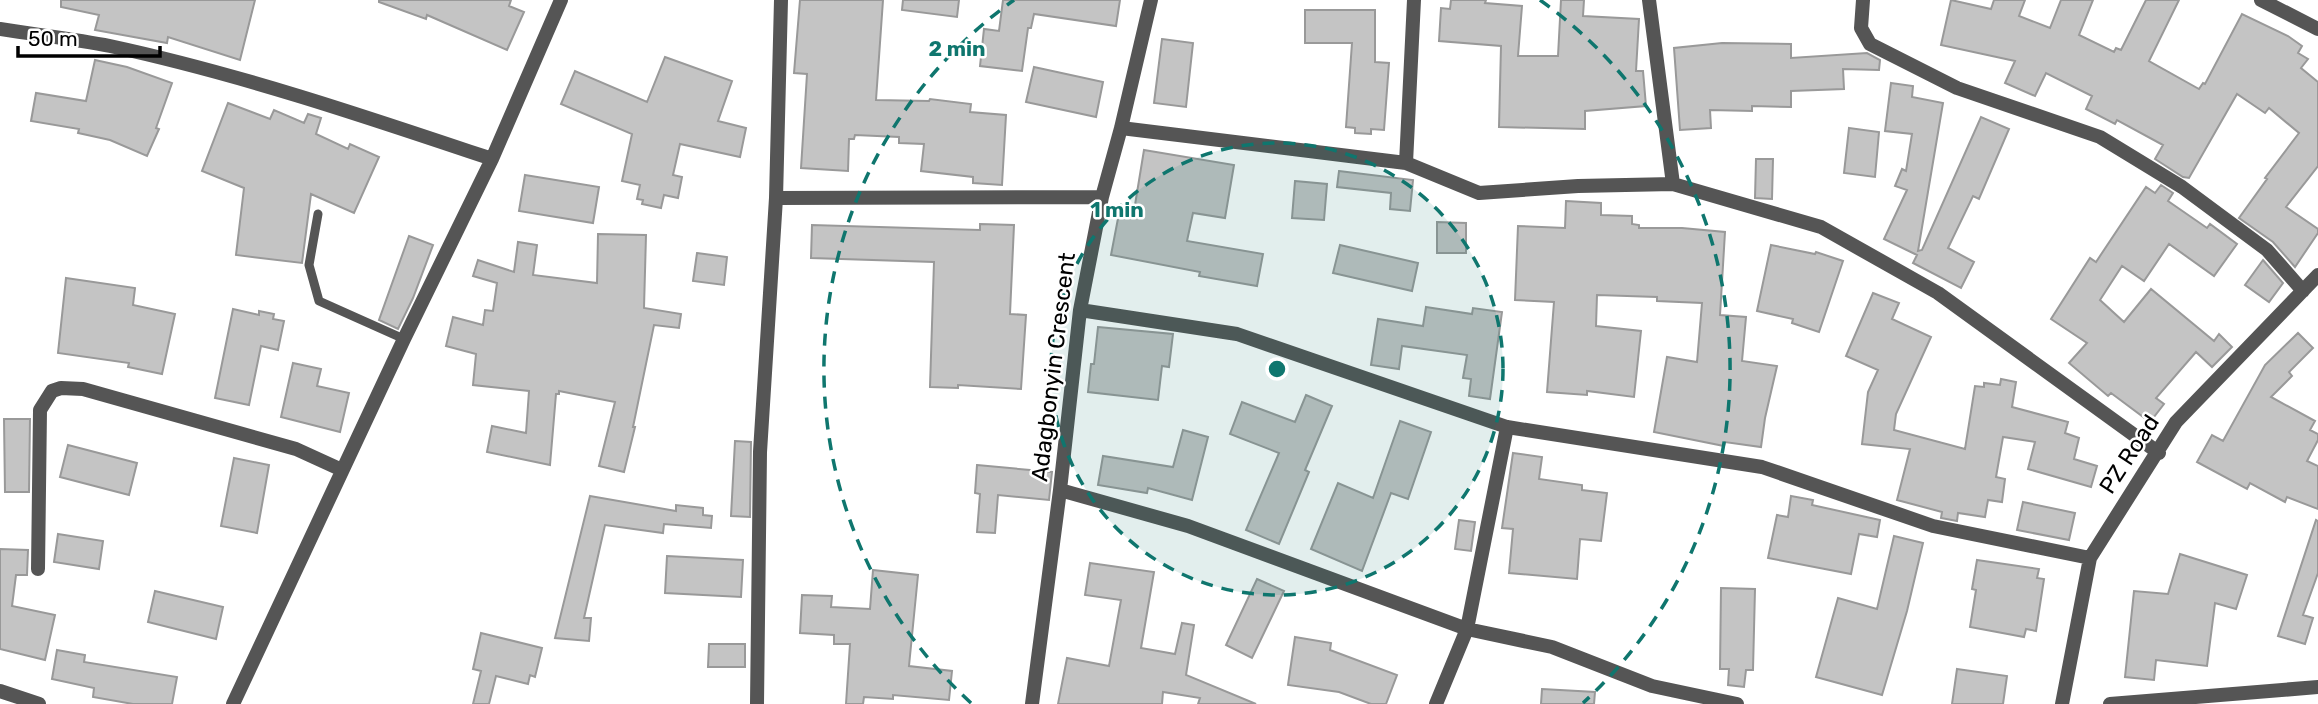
<svg xmlns="http://www.w3.org/2000/svg" width="2318" height="704" viewBox="0 0 2318 704" font-family="Rubik,sans-serif">
	<style>
		.building { fill: #c4c4c4; stroke: #999; stroke-width: 2 }
		.lines { fill: none; stroke-linecap: round; stroke-linejoin: round }
		.lane { stroke: #555; stroke-width: 9 }
		.street { stroke: #555; stroke-width: 14 }
		.ring { fill: none; stroke: #0f766e; stroke-width: 3.5; stroke-dasharray: 12 9 }
		.labels { text-anchor: middle; stroke-width: 5; stroke-linejoin: round; paint-order: stroke }
		.street-label { font-size: 23px; fill: #000; stroke: #fff }
		.centre { fill: #0f766e; stroke: #fff; stroke-width: 3.5 }
		.ring-label { font-size: 21px; text-anchor: middle; font-weight: bold; fill: #0f766e; stroke: #fff; stroke-width: 5; stroke-linejoin: round; paint-order: stroke }
	</style>
	<rect width="100%" height="100%" fill="#fff"/>
	<path class="building" d="M61,0H255L240,60L168,37L167,43L95,30L99,15L61,7Z
		M379,0H511L509,6L524,12L507,50L427,15L426,19L379,2Z
		M800,0H883L876,100L929,101L930,99L971,104L970,112L1006,115L1002,185L973,183V177L921,171L924,144L899,143V137L855,135L854,139H849L848,171L801,168L807,74L794,73Z
		M903,0H959L957,17L902,10Z
		M1003,0H1120L1116,26L1034,14L1031,28H1028L1022,71L980,66L984,29L999,31Z
		M1451,0H1486L1485,3L1522,6L1518,56H1558L1561,0H1584L1583,16L1639,19L1636,71H1643L1646,106L1585,111V129L1499,127L1501,46L1439,41L1441,8L1450,9Z
		M1951,0L1991,9L1994,0H2025L2019,16L2050,28L2061,0H2093L2079,35L2114,52L2116,48L2121,50L2146,0H2179L2149,61L2199,89L2203,83L2205,84L2242,14L2288,36L2302,46L2298,53L2308,59L2301,68L2318,82V166L2286,207L2318,229V233L2295,267L2273,242L2239,218L2267,179L2265,178L2299,133L2269,108L2265,113L2237,94L2189,178L2183,177L2155,159L2163,145L2117,120L2115,124L2086,109L2092,96L2046,73L2035,96L2005,83L2015,61L1941,45Z
		M1305,10H1375V62L1389,63L1384,130L1371,129V134L1355,133V128L1346,127L1352,43H1305Z
		M1162,39L1193,43L1186,107L1154,103Z
		M1722,43L1791,44V58L1867,53L1880,60L1879,70L1843,69L1844,89L1791,91V107L1752,106V111L1710,110L1711,128L1680,130L1674,48Z
		M665,57L732,81L718,121L746,128L740,157L680,144L673,175L682,177L678,198L664,195L661,208L642,204L643,200L637,199L640,185L622,181L632,134L561,104L575,71L647,102Z
		M95,60L127,67L172,83L156,128L159,129L147,156L110,140L78,133L79,129L31,121L36,93L86,101Z
		M1034,67L1103,82L1096,117L1026,102Z
		M1891,83L1913,86L1912,97L1943,103L1918,251L1922,250L1981,117L2009,129L1979,199L1973,196L1948,248L1974,262L1961,288L1913,263L1917,255L1884,239L1907,190L1895,186L1902,169L1906,171L1912,134L1885,131Z
		M228,103L270,119L274,110L304,123L308,114L321,118L316,134L348,149L350,144L379,157L354,213L311,194L302,263L236,255L244,188L202,171Z
		M1849,128L1879,132L1875,177L1844,173Z
		M1144,150L1234,165L1225,218L1193,213L1187,241L1263,254L1257,286L1199,276L1200,272L1111,255L1120,208L1134,211Z
		M1756,159H1773L1772,199L1755,198Z
		M1339,171L1413,180L1410,211L1390,209L1391,193L1337,187Z
		M525,175L599,187L593,223L519,211Z
		M1295,181L1327,184L1324,220L1292,218Z
		M2161,185L2173,193L2168,201L2207,228L2210,224L2237,244L2214,276L2169,244L2144,281L2122,266L2100,300L2124,322L2151,289L2214,341L2219,334L2232,347L2212,367L2196,352L2156,398L2164,404L2150,422L2111,393L2108,396L2069,363L2087,343L2051,319L2090,258L2096,262L2146,187L2155,193Z
		M1566,201L1601,203V215L1632,216V224L1639,225V228H1682L1725,232L1720,315L1746,317L1742,361L1777,366L1765,418L1761,447L1725,442L1724,446L1654,432L1667,357L1697,362L1702,303L1657,301V297L1597,295L1596,326L1641,331L1634,397L1587,391V395L1547,392L1554,302L1515,300L1518,226L1565,228Z
		M1437,222L1466,223V253H1437Z
		M980,224L1014,225L1010,314L1026,315L1021,389L958,385V388L930,387L934,262L811,258L812,225L980,230Z
		M598,234L646,235L644,308L681,314L679,328L654,325L633,427H635L624,472L599,466L615,402L559,391V394H556L550,465L487,452L492,426L526,433L529,391L473,385L476,354L446,346L453,317L483,325L485,310L493,311L497,283L473,276L478,260L514,272L518,242L537,245L533,275L597,283Z
		M409,236L433,245L413,298L398,329L379,320Z
		M1340,245L1418,263L1412,291L1333,273Z
		M1771,245L1815,254L1816,252L1843,261L1819,332L1792,323L1793,319L1757,311Z
		M697,253L727,257L724,285L693,281Z
		M2263,260L2283,283L2269,302L2245,285Z
		M66,278L135,288L133,305L175,314L162,374L128,367L129,363L58,353Z
		M1873,293L1899,303L1892,319L1931,337L1896,414L1894,430L1965,449L1975,386L1984,387V383L2000,385L2001,379L2016,382L2012,407L2068,422L2065,433L2079,438L2074,459L2097,466L2091,487L2028,469L2035,442L2003,437L1996,477L2005,479L2002,502L1988,500L1985,517L1958,513L1957,521L1941,518L1942,512L1897,500L1910,449L1862,444L1868,392L1878,370L1846,356Z
		M1426,307L1472,314L1473,308L1502,312L1490,399L1469,396L1471,379L1463,378L1467,355L1402,346L1399,369L1371,365L1378,319L1423,326Z
		M233,309L259,315V311L274,314L273,319L284,321L278,350L261,346L249,405L215,398Z
		M1098,327L1173,334L1169,367L1162,366L1158,400L1088,392L1091,364H1094Z
		M2298,333L2313,348L2289,372L2292,376L2271,397L2315,421L2310,430L2318,434V440L2307,461L2318,466V509L2287,497L2285,502L2250,483L2247,489L2197,462L2212,435L2223,441L2265,365Z
		M293,363L321,369L317,386L349,393L340,432L281,417Z
		M1306,395L1332,406L1305,470L1309,472L1279,544L1246,530L1279,453L1230,434L1242,402L1295,422Z
		M4,419H30L29,492H5Z
		M1400,421L1431,432L1408,499L1391,493L1362,571L1311,549L1338,483L1373,498Z
		M1183,430L1208,437L1192,500L1148,488L1147,493L1098,485L1103,456L1173,467Z
		M735,441L751,442L750,517L731,516Z
		M68,445L137,463L129,495L60,477Z
		M1513,453L1542,457L1539,479L1582,485V490L1607,493L1601,541L1580,539L1577,579L1509,573L1513,529L1502,528Z
		M234,458L269,465L257,533L221,526Z
		M977,465L1052,472L1049,500L998,495L995,533L977,532L980,494L975,493Z
		M590,496L676,511V505L703,508V515L712,516L711,528L664,524L663,533L605,525L584,618H591L589,641L555,638Z
		M1791,496L1813,500L1812,505L1880,520L1877,537L1859,534L1851,574L1768,558L1777,515L1788,517Z
		M2023,502L2075,513L2069,540L2017,530Z
		M1459,520L1475,522L1471,551L1455,549Z
		M2316,520L2318,521V573L2303,615L2313,618L2305,644L2278,636Z
		M58,534L103,541L99,569L54,562Z
		M1894,536L1923,543L1907,611L1882,695L1816,677L1838,598L1877,609Z
		M0,549L28,550L27,575H16L12,606L55,615L45,660L0,649Z
		M2180,554L2247,575L2236,609L2215,603L2207,666L2156,660L2154,680L2125,677L2134,591L2168,594Z
		M667,556L743,560L741,597L665,593Z
		M1977,560L2039,569L2037,578L2044,579L2036,631L2026,629L2024,637L1970,627L1976,590L1972,589Z
		M1090,563L1154,572L1141,648L1175,654L1182,623L1194,625L1186,675L1256,704H1198L1200,698L1163,692L1162,704H1058L1067,658L1109,666L1121,600L1085,595Z
		M873,570L918,575L909,666L952,671L949,700L893,695V699L864,697L863,704H846L850,644H834V635L800,633L802,595L832,596L831,607L870,609Z
		M1257,579L1284,591L1252,658L1226,645Z
		M1721,588L1755,589L1753,670H1746L1744,687L1728,685L1729,669H1720Z
		M155,591L223,607L216,639L148,622Z
		M481,633L542,648L535,677L530,675L528,684L496,676L489,704H473L481,671L473,669Z
		M1295,637L1331,643L1330,650L1397,675L1386,704H1371L1339,692L1288,685Z
		M709,644H745V667H708Z
		M57,650L85,655L84,662L177,677L172,704H133L93,697L94,688L52,679Z
		M1957,669L2007,676L2003,704H1952Z
		M1542,689L1595,692L1594,704H1541Z"/>
	<g class="lines">
		<path class="lane" d="M318,214L309,265L319,301L404,339"/>
		<path class="street" d="M1649,0L1673,184
			M1863,0L1861,28L1870,44L1957,88L2100,137L2182,187L2267,250L2303,291
			M2261,0L2318,29
			M0,29C37,35 74,39 110,46C240,74 367,117 492,159
			M1121,128L1406,163L1479,193L1578,186L1673,184L1821,227L1938,293L2159,453
			M1406,163L1414,0
			M776,198L1102,197
			M1080,310L1237,334L1507,427L1762,467L1933,526L2090,558
			M1060,490L1188,526L1467,629L1552,647L1652,686L1737,704
			M38,569L40,410L52,391L61,388L83,389L296,449L342,470
			M0,691L39,704
			M233,704L404,339L492,159L561,0
			M757,704L760,452L776,198L781,0
			M1032,704L1060,490L1080,310L1102,197L1121,128L1151,0
			M1436,704L1467,629L1507,427
			M2062,704L2090,558L2176,422L2318,275
			M2110,704L2318,687"/>
	</g>
	<circle cx="1277" cy="369" r="226" fill="#0f766e" fill-opacity=".12"/>
	<g class="ring">
		<circle cx="1277" cy="369" r="226"/>
		<path d="M971 703A453 453 0 0 1 1014 0M1540 0A453 453 0 0 1 1583 703"/>
	</g>
	<g class="labels">
		<g class="street-label">
			<text transform="translate(1053 367) rotate(-83)" y="8">Adagbonyin Crescent</text>
			<text transform="translate(2129 454) rotate(-57)" y="8">PZ Road</text>
		</g>
	</g>
	<circle cx="1277" cy="369" r="10" class="centre"/>
	<g class="ring-label">
		<text x="957" y="56">2 min</text>
		<text x="1117" y="217">1 min</text>
	</g>
	<path d="M18 46v10h142v-10" fill="none" stroke="#000000" stroke-width="3.5"/>
	<text x="28" y="46" font-size="21" fill="#000000" stroke="#ffffff" stroke-width="5" paint-order="stroke">50 m</text>
</svg>
